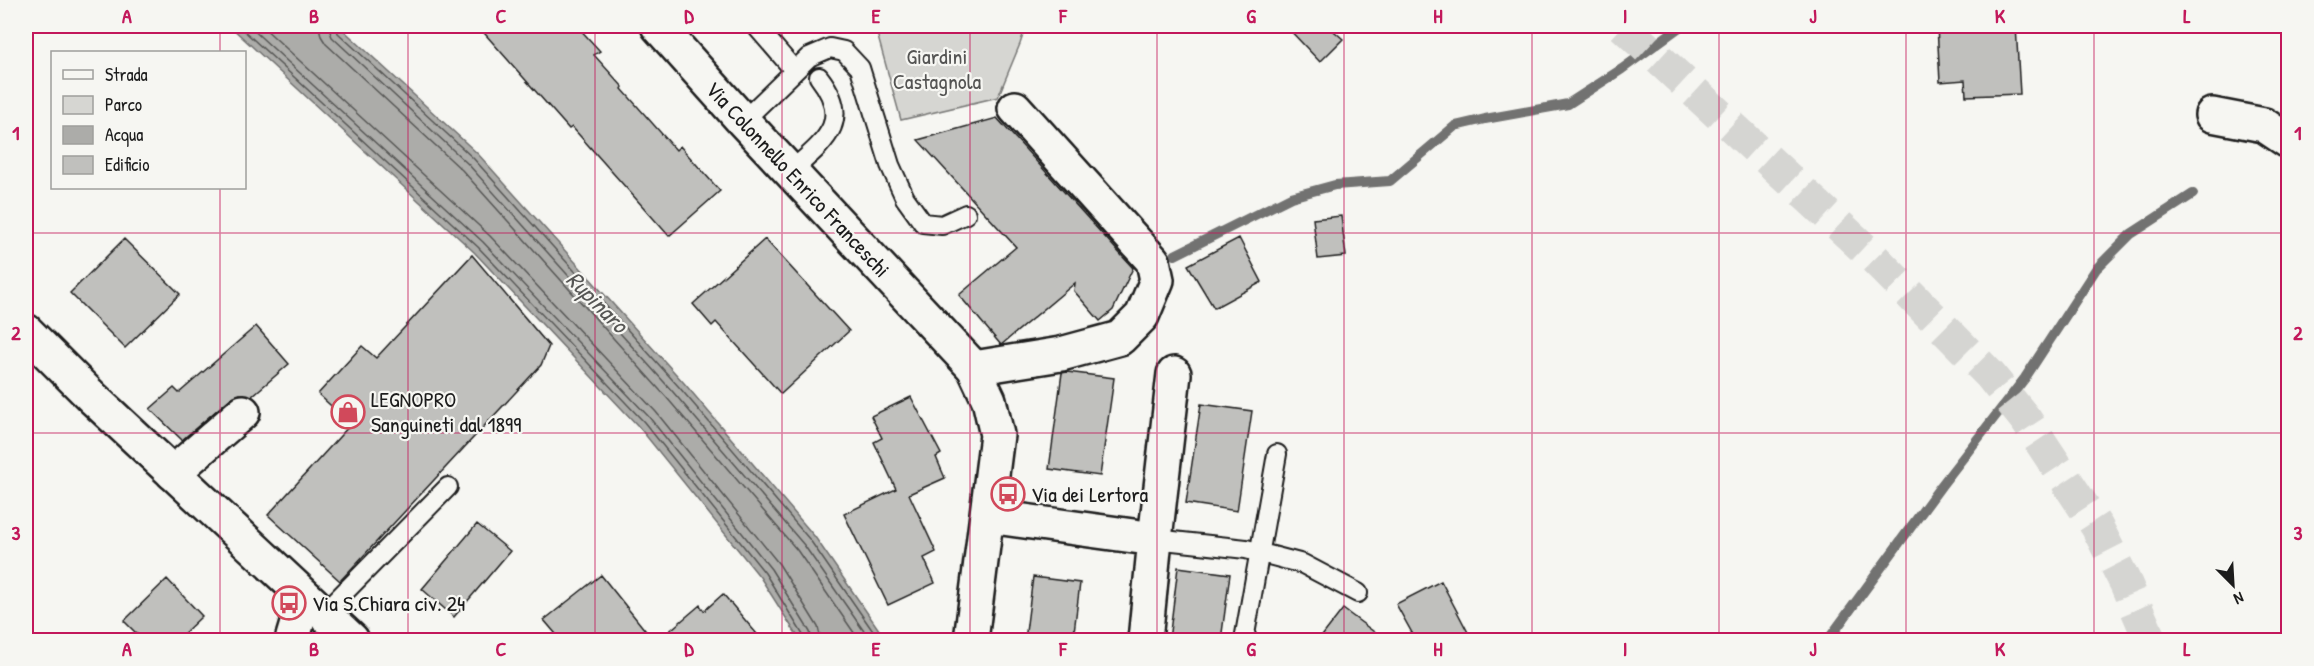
<svg xmlns="http://www.w3.org/2000/svg" width="2314" height="666" viewBox="0 0 2314 666" font-family="'Patrick Hand',sans-serif">
	<style>
		.green { fill: #d6d6d2; stroke: #797977; stroke-width: 1.5 }
		.water { fill: #acaca9; stroke: #727271; stroke-width: 1.5 }
		.lines { fill: none; stroke-linecap: round; stroke-linejoin: round }
		.shore { stroke: #565654; stroke-width: 1.5 }
		.stream { stroke: #727271; stroke-width: 10 }
		.building { fill: #c0c0bd; stroke: #1c1c1c; stroke-width: 1.5 }
		.highway-tunnel { stroke: #d5d5d2; stroke-width: 33; stroke-dasharray: 33 16; stroke-linecap: butt }
		.lane-casing { stroke: #1c1c1c; stroke-width: 22 }
		.street-casing { stroke: #1c1c1c; stroke-width: 38 }
		.secondary-casing { stroke: #1c1c1c; stroke-width: 38 }
		.lane { stroke: #f6f6f2; stroke-width: 18 }
		.street { stroke: #f6f6f2; stroke-width: 33 }
		.secondary { stroke: #f6f6f2; stroke-width: 33 }
		.grid { fill: none; stroke: #c2185b; stroke-width: 1.5; stroke-opacity: 0.55 }
		.labels { text-anchor: middle; stroke-width: 4.5; stroke-linejoin: round; paint-order: stroke }
		.park-label { font-size: 22px; fill: #545453; stroke: #f6f6f2 }
		.street-label { font-size: 22px; fill: #1c1c1c; stroke: #f6f6f2 }
		.poi-label { font-size: 22px; fill: #1c1c1c; stroke: #f6f6f2; text-anchor: start }
		.water-label { font-size: 24px; font-style: italic; fill: #565654; stroke: #f6f6f2 }
		.neatline { fill: none; stroke: #c2185b; stroke-width: 2 }
		.grid-label { font-size: 20px; text-anchor: middle; font-weight: bold; fill: #c2185b }
	</style>
	<rect width="100%" height="100%" fill="#f6f6f2"/>
	<filter id="ink" filterUnits="userSpaceOnUse"><feTurbulence type="fractalNoise" baseFrequency=".0167" numOctaves="2"/><feDisplacementMap in="SourceGraphic" scale="12" xChannelSelector="R" yChannelSelector="G"/><feConvolveMatrix kernelMatrix="1 2 1 2 8 2 1 2 1" color-interpolation-filters="sRGB"/></filter>
	<g filter="url(#ink)">
		<path class="green" d="M875,26H1026L1020,44L998,97L901,120Z"/>
		<path class="water" d="M230,26H339L478,154L684,383L815,537L886,640H800L760,577L639,427L474,252Z"/>
		<g class="lines">
			<path class="shore" d="M239,26L478,247L644,422L765,573L803,635L804,640
				M249,26L483,242L649,417L771,569L810,632L812,640
				M262,26L490,236L656,412L779,564L818,627L821,640
				M319,26L321,36L326,44L462,170L667,398L797,550L859,640
				M328,26L332,37L468,164L673,392L804,545L870,640
				M336,26L338,33L473,158L679,387L810,540L879,640"/>
			<path class="stream" d="M1175,255L1291,197L1335,185L1390,181L1455,126L1485,119L1568,104L1622,69L1681,26
				M1828,640L1941,486L2025,378L2096,269L2131,234L2193,194"/>
		</g>
		<path class="building" d="M478,26H577L600,51L594,55L623,87L622,89L676,150L680,146L720,191L669,236L572,127L569,129Z
			M1286,26H1328L1343,39L1320,62Z
			M1937,26H2016L2020,94L1966,96L1965,80L1940,82Z
			M997,118L1133,268L1113,310L1100,321L1074,291L1075,283L1001,345L959,295L1016,247L918,140Z
			M1341,216L1346,256L1318,259L1313,219Z
			M1239,238L1262,282L1214,308L1188,265Z
			M124,239L180,294L125,348L70,293Z
			M765,239L849,331L781,394L716,322L712,326L693,304Z
			M472,255L549,346L541,365L340,581L268,515L351,424L318,394L362,346L376,358Z
			M256,326L289,364L252,396L240,394L231,398L182,440L150,409L174,388L179,393Z
			M1067,372L1114,378L1100,476L1049,469L1062,373Z
			M911,397L941,454L936,457L945,478L909,494L936,552L924,558L935,583L888,605L844,514L896,489L874,442L882,438L871,416Z
			M1201,404L1252,411L1237,511L1186,503Z
			M477,524L510,551L454,617L422,589Z
			M1178,567L1230,574L1221,640H1169Z
			M601,575L653,640H561L544,620Z
			M1033,577L1080,583L1073,640H1025Z
			M167,579L202,616L177,640H143L124,621Z
			M1441,581L1472,640H1416L1396,604Z
			M723,594L762,640H659L700,605L704,611Z
			M1343,609L1385,640H1319Z"/>
		<g class="lines">
			<path class="highway-tunnel" d="M1623,26L1870,254L1990,375L2026,420L2097,527L2126,584L2150,640"/>
			<defs>
				<path id="lane" d="M756,26L794,70
					M743,121L809,57L830,48L844,51L860,68L890,165L905,198L923,223L942,225L966,214
					M790,172C824,142 854,122 819,77
					M1155,539L1246,549L1303,564L1358,593
					M323,614L448,487
					M1244,640L1277,454"/>
				<path id="street" d="M2212,115L2264,125L2288,141
					M974,368L1061,354L1120,338L1142,316L1157,280L1153,261L1015,108
					M173,473L243,412
					M988,516L1155,539L1145,640
					M1155,539L1174,374
					M296,640L293,637L305,597"/>
				<path id="secondary" d="M658,26L743,121L974,368L989,400L997,435L971,640
					M26,331L94,399L352,640"/>
			</defs>
			<use href="#lane" class="lane-casing"/>
			<use href="#street" class="street-casing"/>
			<use href="#secondary" class="secondary-casing"/>
			<use href="#lane" class="lane"/>
			<use href="#street" class="street"/>
			<use href="#secondary" class="secondary"/>
		</g>
	</g>
	<path class="grid" d="M220,26V52M408,26V640M595,26V640M782,26V640M970,26V640M1157,26V640M1344,26V640M1532,26V640M1719,26V640M1906,26V640M2094,26V640M220,188V640M26,233H2288M26,433H2288"/>
	<defs>
		<symbol id="shop-ring" viewBox="-11 -11 22 22"><circle r="9.5" fill="#f6f6f2" stroke="#d1495b" stroke-width="1.5"/><path d="M-5-2.5h2.3a2.7 3.5 0 0 1 5.4 0H5L5.5 6h-11ZM-1.5-2.5h3a1.5 2.3 0 0 0-3 0Z" fill="#d1495b"/></symbol>
		<symbol id="bus-ring" viewBox="-11 -11 22 22"><circle r="9.5" fill="#f6f6f2" stroke="#d1495b" stroke-width="1.5"/><path d="M-5-6H5V4H4V6H2V4H-2V6H-4V4H-5ZM-3.5-4V0h7V-4ZM-3.5 1.2v1.5H-2V1.2ZM2 1.2v1.5H3.5V1.2Z" fill="#d1495b"/></symbol>
	</defs>
	<g fill-rule="evenodd">
		<use href="#shop-ring" x="329" y="393" width="38" height="38"/>
		<use href="#bus-ring" x="989" y="475" width="38" height="38"/>
		<use href="#bus-ring" x="270" y="584" width="38" height="38"/>
	</g>
	<g class="labels">
		<g class="park-label">
			<text x="937" y="64">Giardini<tspan x="937" dy="25">Castagnola</tspan></text>
		</g>
		<g class="street-label">
			<text transform="translate(798 179) rotate(47)" y="8">Via Colonnello Enrico Franceschi</text>
		</g>
		<g class="poi-label">
			<text x="371" y="407">LEGNOPRO<tspan x="371" dy="25">Sanguineti dal 1899</tspan></text>
			<text x="1031" y="502">Via dei Lertora</text>
			<text x="312" y="611">Via S.Chiara civ. 24</text>
		</g>
		<g class="water-label">
			<text transform="translate(597 302) rotate(45)" y="8">Rupinaro</text>
		</g>
	</g>
	<rect width="2314" height="666" fill="none" stroke="#f6f6f2" stroke-width="66"/>
	<rect x="51" y="51" width="195" height="138" fill="#f6f6f2" stroke="#9f9f9c" stroke-width="1.5"/>
	<rect x="63" y="70" width="30" height="9" fill="#f6f6f2" stroke="#9f9f9c" stroke-width="1.5"/>
	<text x="105" y="81" font-size="18" fill="#1c1c1c">Strada</text>
	<rect x="63" y="96" width="30" height="18" fill="#d6d6d2" stroke="#9f9f9c" stroke-width="1.5"/>
	<text x="105" y="111" font-size="18" fill="#1c1c1c">Parco</text>
	<rect x="63" y="126" width="30" height="18" fill="#acaca9" stroke="#9f9f9c" stroke-width="1.5"/>
	<text x="105" y="141" font-size="18" fill="#1c1c1c">Acqua</text>
	<rect x="63" y="156" width="30" height="18" fill="#c0c0bd" stroke="#9f9f9c" stroke-width="1.5"/>
	<text x="105" y="171" font-size="18" fill="#1c1c1c">Edificio</text>
	<g transform="translate(2233 585) rotate(156)" stroke="#f6f6f2" stroke-width="4.5" paint-order="stroke">
	<path d="M0-4.5L10 22L0 15L-10 22Z" fill="#1c1c1c"/>
	<text y="-9" font-size="16" font-weight="bold" text-anchor="middle" fill="#1c1c1c">N</text>
	</g>
	<rect x="33" y="33" width="2248" height="600" class="neatline"/>
	<g class="grid-label">
		<text x="127" y="23">A</text>
		<text x="314" y="23">B</text>
		<text x="501" y="23">C</text>
		<text x="689" y="23">D</text>
		<text x="876" y="23">E</text>
		<text x="1063" y="23">F</text>
		<text x="1251" y="23">G</text>
		<text x="1438" y="23">H</text>
		<text x="1625" y="23">I</text>
		<text x="1813" y="23">J</text>
		<text x="2000" y="23">K</text>
		<text x="2187" y="23">L</text>
		<text x="16" y="140">1</text>
		<text x="2298" y="140">1</text>
		<text x="16" y="340">2</text>
		<text x="2298" y="340">2</text>
		<text x="16" y="540">3</text>
		<text x="2298" y="540">3</text>
		<text x="127" y="656">A</text>
		<text x="314" y="656">B</text>
		<text x="501" y="656">C</text>
		<text x="689" y="656">D</text>
		<text x="876" y="656">E</text>
		<text x="1063" y="656">F</text>
		<text x="1251" y="656">G</text>
		<text x="1438" y="656">H</text>
		<text x="1625" y="656">I</text>
		<text x="1813" y="656">J</text>
		<text x="2000" y="656">K</text>
		<text x="2187" y="656">L</text>
	</g>
</svg>
